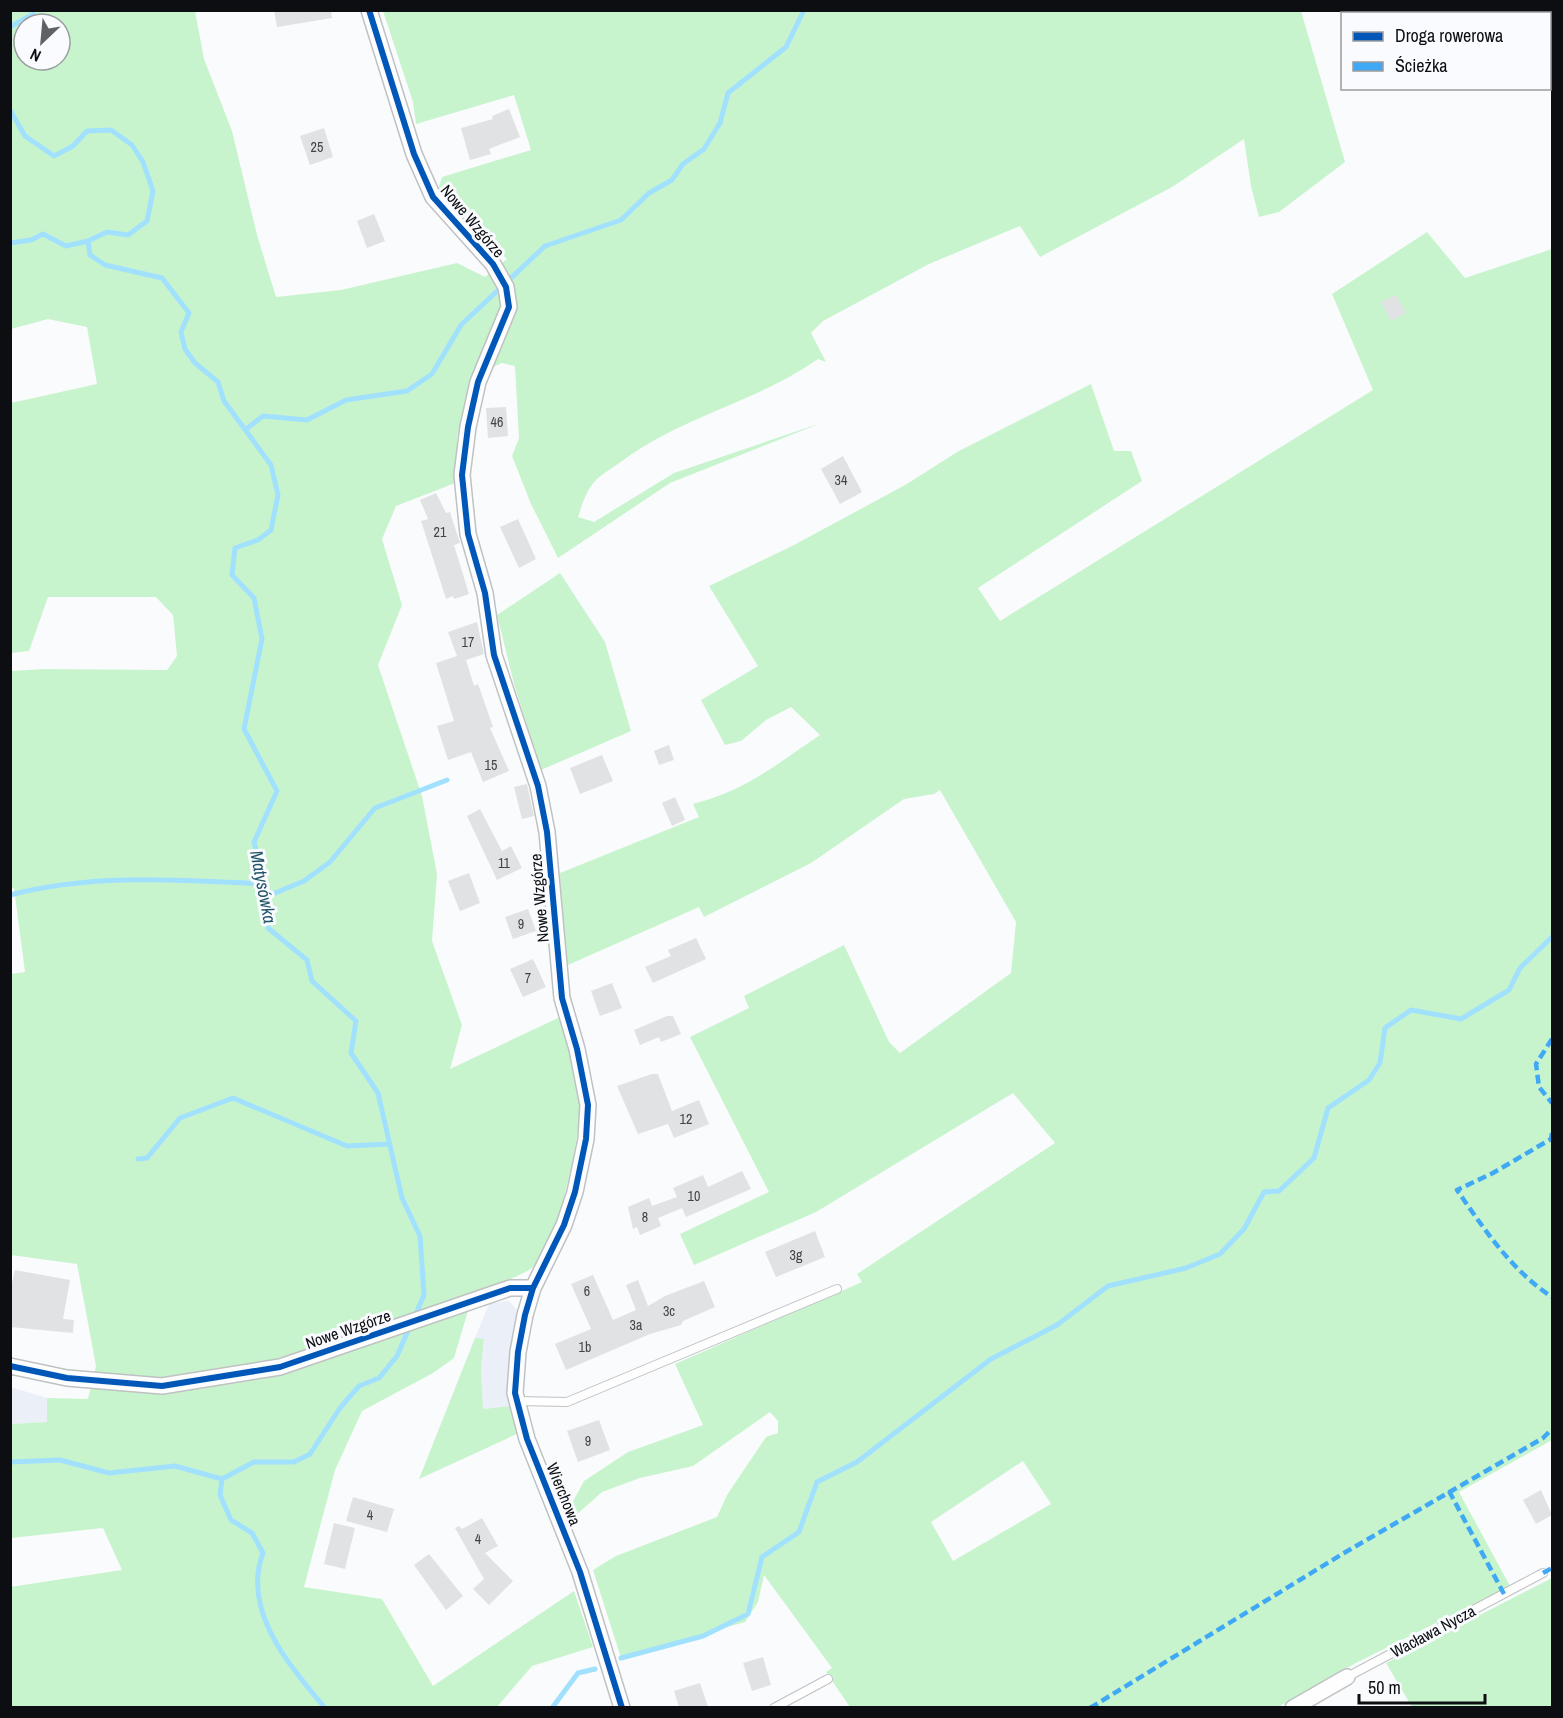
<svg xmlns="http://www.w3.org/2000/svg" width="1563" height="1718" viewBox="0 0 1563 1718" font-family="'Archivo Narrow',sans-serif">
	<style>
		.built { fill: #eaeff8 }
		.green { fill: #c8f4cd; fill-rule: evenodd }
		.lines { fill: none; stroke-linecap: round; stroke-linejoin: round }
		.stream { stroke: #a2e1fe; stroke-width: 5 }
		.building { fill: #e0e2e4 }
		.lane-casing { stroke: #bfc1c3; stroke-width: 10 }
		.street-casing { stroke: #bfc1c3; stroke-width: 18 }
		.lane { stroke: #fefeff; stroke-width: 8 }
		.street { stroke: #fefeff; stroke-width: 15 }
		.quiet { stroke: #3fa9f5; stroke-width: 4.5; stroke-dasharray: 9 4.5; stroke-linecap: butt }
		.cycleway-casing { stroke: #f9fbfe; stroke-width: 10 }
		.cycleway { stroke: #0057b8; stroke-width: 6 }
		.labels { text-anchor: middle; stroke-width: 6; stroke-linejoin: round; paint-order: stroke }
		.number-label { font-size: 14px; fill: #434447 }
		.street-label { font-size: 16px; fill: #0d0e11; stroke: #f9fbfe }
		.water-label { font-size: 18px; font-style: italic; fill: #23556a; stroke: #f9fbfe }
	</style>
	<rect width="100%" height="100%" fill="#fafbfd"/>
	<path class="built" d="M509,1301L517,1310L509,1378L510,1406L483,1409L481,1368L484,1340L475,1338L489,1304Z
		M11,1387L47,1398V1422L11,1424Z"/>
	<path class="green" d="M11,11H195L204,59L232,131L257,235L276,297L341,290L457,263L485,277L507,259L437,193L442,177L531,150L514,95L416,124L413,102L383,11H1301L1345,162L1279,212L1259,217L1251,186L1244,139L1172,187L1040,257L1020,226L929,264L823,321L811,333L826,362L818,359C757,402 682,416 622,461C614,467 603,473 596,480C586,490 582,505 578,517L594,522L674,473L821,423L670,483L558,558L531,504L512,456L519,438L515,366L502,363L470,377L457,438L458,482L396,506L382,539L402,605L378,665L422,796L437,874L432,941L462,1025L450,1069L560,1017C567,1044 577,1071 580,1098C583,1128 557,1250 532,1268C515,1279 492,1286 473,1294L454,1358L433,1373L362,1411L335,1470L304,1587L382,1599L433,1686L574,1591L593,1647L532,1666L497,1707H11L10,1587L122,1570L103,1528L11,1538V1424L47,1422V1398L88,1399L96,1366L77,1264L11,1255V974L25,972L14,888H10L11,671L44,669L167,670L177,656L173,615L156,597H48L29,651L11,653V403L97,384L87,327L48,319L11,329ZM24,24H60V60H24Z
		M1406,11V10L1537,11L1532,14H1407Z
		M1427,232L1465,278L1552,249V1440L1459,1492L1510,1586L1356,1663L1278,1707H850L826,1672L832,1668L764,1575L758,1602L745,1622L621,1658L593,1570L616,1556L717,1517L727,1495L766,1437L778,1433V1421L770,1412L693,1466L640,1478L602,1492L575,1516L570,1507L584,1481L628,1452L703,1425L675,1364L862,1282L857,1274L1055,1143L1013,1093L816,1212L694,1265L680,1234L769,1192L690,1037L749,1008L744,996L844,945L889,1042L900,1053L1011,973L1016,922L940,790L934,794L904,799L811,863L704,917L699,907L568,965L562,942L560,873L699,817L693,804C747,790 775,765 820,735L791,707L766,720L741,741L725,745L701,700L758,666L709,586L794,545L907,484L957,452L1091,384L1114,451H1131L1142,481L978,588L1000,621L1373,390L1332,294ZM1023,1461L1051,1504L953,1561L931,1522Z
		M560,573L605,642L631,731L541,770L514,684L497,615Z
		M475,1338L484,1339L481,1368L483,1409L510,1406L519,1433L419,1479Z
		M1552,1578V1707H1412L1386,1663Z"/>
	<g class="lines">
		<path class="stream" d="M10,27L33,14V10
			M10,110L25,136L54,156L73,146L87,131L111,130L132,145L143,162L153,191L147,221L128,235L107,232L88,241L90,255L105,265L162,278L189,313L181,332L185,349L195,363L218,382L224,401L271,465L278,495L271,530L258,540L235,548L232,575L254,598L262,639L244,729L277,791L254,842L268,896L265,913L268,928L307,960L312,981L356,1021L351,1053L378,1093L402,1198L420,1236L424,1295L414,1318
			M10,243L31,240L43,234L66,246L88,241
			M245,430L263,416L307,420L346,400L407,391L432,374L461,325L545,246L621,220L649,193L672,180L683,164L704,149L720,123L728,93L786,47L804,10
			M10,895C93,873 180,880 264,884
			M268,896L304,881L330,862L375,808L447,780
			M138,1159L147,1158L180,1118L233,1098L347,1146L390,1144
			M10,1462L60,1460L109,1473L175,1466L222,1479
			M621,1658L703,1636L748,1614L762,1557L799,1532L817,1482L857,1462L991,1359L1057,1325L1108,1286L1186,1268L1220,1254L1244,1229L1264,1192L1279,1191L1314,1158L1328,1108L1369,1080L1380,1063L1385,1028L1411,1010L1461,1019L1509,990L1520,968L1552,937
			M325,1708C290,1666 241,1611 263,1553L252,1533L231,1520L220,1495L222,1479L254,1462H294L310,1454L340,1408L359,1386L379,1378L397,1356L410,1326
			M552,1708L578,1673L595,1669"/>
	</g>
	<path class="building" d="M274,10H331L332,18L277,27Z
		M509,109L520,137L489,149L491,154L470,160L461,128L493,119L492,116Z
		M324,128L333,157L310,165L300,136Z
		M374,214L385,241L367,248L357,221Z
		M1396,295L1406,313L1391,321L1381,302Z
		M506,407L508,436L488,438L486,408Z
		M843,456L862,492L840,504L821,469Z
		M436,493L446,513L450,512L460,543L454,545L469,594L454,599L453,596L446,599L421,521L428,519L420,500Z
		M518,519L536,559L519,568L500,527Z
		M477,622L484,654L466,660L474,686L478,684L493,727L490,728L509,771L483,782L471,752L448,760L437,726L454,721L436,663L457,656L448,632Z
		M669,745L674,760L659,765L654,751Z
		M602,755L613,781L580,794L570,768Z
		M527,784L534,816L522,819L514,787Z
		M675,797L685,820L672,826L662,803Z
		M480,809L502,851L511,846L522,868L497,880L467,816Z
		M469,873L480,903L460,911L448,881Z
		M528,909L536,931L513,939L505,917Z
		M696,938L706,959L653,983L645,967L671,956L668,950Z
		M533,959L546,987L523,997L510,969Z
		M612,983L622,1008L600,1016L591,991Z
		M667,1016H673L681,1034L661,1042L659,1037L640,1045L634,1030Z
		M652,1074H658L672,1111L699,1100L709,1124L674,1138L668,1124L638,1134L617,1086Z
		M742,1171L751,1189L686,1217L682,1208L658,1218L661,1226L640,1235L637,1227L633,1229L628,1207L649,1198L652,1206L677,1197L673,1188L703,1175L708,1187Z
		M815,1231L825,1257L776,1277L765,1252Z
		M15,1270L70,1280L63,1319L74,1320L73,1333L10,1327V1292Z
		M593,1275L613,1320L636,1310L626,1285L638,1280L648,1306L665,1296L704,1281L715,1307L683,1321L681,1325L650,1334L566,1370L555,1344L591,1329L571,1284Z
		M599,1420L610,1450L578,1462L567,1431Z
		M1541,1490L1552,1515L1536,1524L1523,1500Z
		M353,1497L394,1509L387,1532L346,1521Z
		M482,1518L498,1546L485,1553L513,1581L489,1605L473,1589L484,1579L455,1528L459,1526L462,1529Z
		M334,1523L355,1528L345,1569L324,1564Z
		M429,1554L463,1596L446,1610L414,1565Z
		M763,1657L771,1685L752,1691L743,1663Z
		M700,1683L708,1707H679L674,1691Z"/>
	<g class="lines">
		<defs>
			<path id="lane" d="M517,1401L567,1402L837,1289
				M1347,1677L1543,1573
				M774,1708L828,1679"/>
			<path id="street" d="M369,10L414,154L433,197L493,264L506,287L509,307L478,382L468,427L462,475L468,534L485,593L494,655L538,786L547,832L562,998L577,1049L588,1105L586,1139L575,1192L564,1225L533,1288L525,1315L518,1352L515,1393L527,1439L580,1572L622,1708
				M10,1366L67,1378L162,1386L280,1367L510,1288H533
				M1293,1708L1347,1677"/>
		</defs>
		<use href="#lane" class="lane-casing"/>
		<use href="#street" class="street-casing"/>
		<use href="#lane" class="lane"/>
		<use href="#street" class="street"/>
		<path class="quiet" d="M1552,1039L1536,1064L1539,1087L1552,1103
			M1552,1133L1551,1139L1493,1173L1457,1190C1484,1229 1512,1271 1552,1297
			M1449,1491L1504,1594
			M1543,1573L1552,1568
			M1090,1708L1344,1553L1543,1438L1552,1429"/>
		<defs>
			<path id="cycleway" d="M369,10L414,154L433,197L493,264L506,287L509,307L478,382L468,427L462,475L468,534L485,593L494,655L538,786L547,832L562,998L577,1049L588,1105L586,1139L575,1192L564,1225L533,1288L525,1315L518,1352L515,1393L527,1439L580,1572L622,1708
				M10,1366L67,1378L162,1386L280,1367L510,1288H533"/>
		</defs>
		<use href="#cycleway" class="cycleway-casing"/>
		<use href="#cycleway" class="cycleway"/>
	</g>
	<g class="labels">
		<g class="number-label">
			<text x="317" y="152">25</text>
			<text x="497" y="427">46</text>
			<text x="841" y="485">34</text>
			<text x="440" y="537">21</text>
			<text x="468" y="647">17</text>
			<text x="491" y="770">15</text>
			<text x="504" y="868">11</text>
			<text x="521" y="929">9</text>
			<text x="528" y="983">7</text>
			<text x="686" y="1124">12</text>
			<text x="694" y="1201">10</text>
			<text x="645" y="1222">8</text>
			<text x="796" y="1260">3g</text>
			<text x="587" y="1296">6</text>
			<text x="669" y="1316">3c</text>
			<text x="636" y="1330">3a</text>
			<text x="585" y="1352">1b</text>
			<text x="588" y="1446">9</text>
			<text x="370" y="1520">4</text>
			<text x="478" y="1544">4</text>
		</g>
		<g class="street-label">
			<text transform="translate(473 221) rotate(50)" y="6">Nowe Wzgórze</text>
			<text transform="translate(539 898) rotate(-95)" y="6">Nowe Wzgórze</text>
			<text transform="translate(348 1329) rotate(-19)" y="6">Nowe Wzgórze</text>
			<text transform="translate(564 1494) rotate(68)" y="6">Wierchowa</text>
			<text transform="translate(1433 1631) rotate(-28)" y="6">Wacława Nycza</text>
		</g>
		<g class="water-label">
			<text transform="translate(263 887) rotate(79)" y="6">Matysówka</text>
		</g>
	</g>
	<rect width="1563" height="1718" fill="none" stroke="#0d0e11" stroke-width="24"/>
	<rect x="1341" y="12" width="210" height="78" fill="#f9fbfe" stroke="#9b9c9f" stroke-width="1.5"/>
	<rect x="1353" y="32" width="30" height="9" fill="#0057b8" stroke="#9b9c9f" stroke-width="1.5"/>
	<text x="1395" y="42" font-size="18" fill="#0d0e11">Droga rowerowa</text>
	<rect x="1353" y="62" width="30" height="9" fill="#3fa9f5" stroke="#9b9c9f" stroke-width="1.5"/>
	<text x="1395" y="72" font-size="18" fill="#0d0e11">Ścieżka</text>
	<g transform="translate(42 42) rotate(206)"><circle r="28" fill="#f9fbfe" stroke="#9b9c9f" stroke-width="1.5"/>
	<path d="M0-4.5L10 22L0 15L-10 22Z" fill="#606164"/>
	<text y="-9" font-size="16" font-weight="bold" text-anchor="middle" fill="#0d0e11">N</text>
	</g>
	<path d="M1359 1694v9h126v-9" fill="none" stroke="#0d0e11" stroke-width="3"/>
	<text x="1368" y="1694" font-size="18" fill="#0d0e11" stroke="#f9fbfe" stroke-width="4.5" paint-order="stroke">50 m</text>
</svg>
